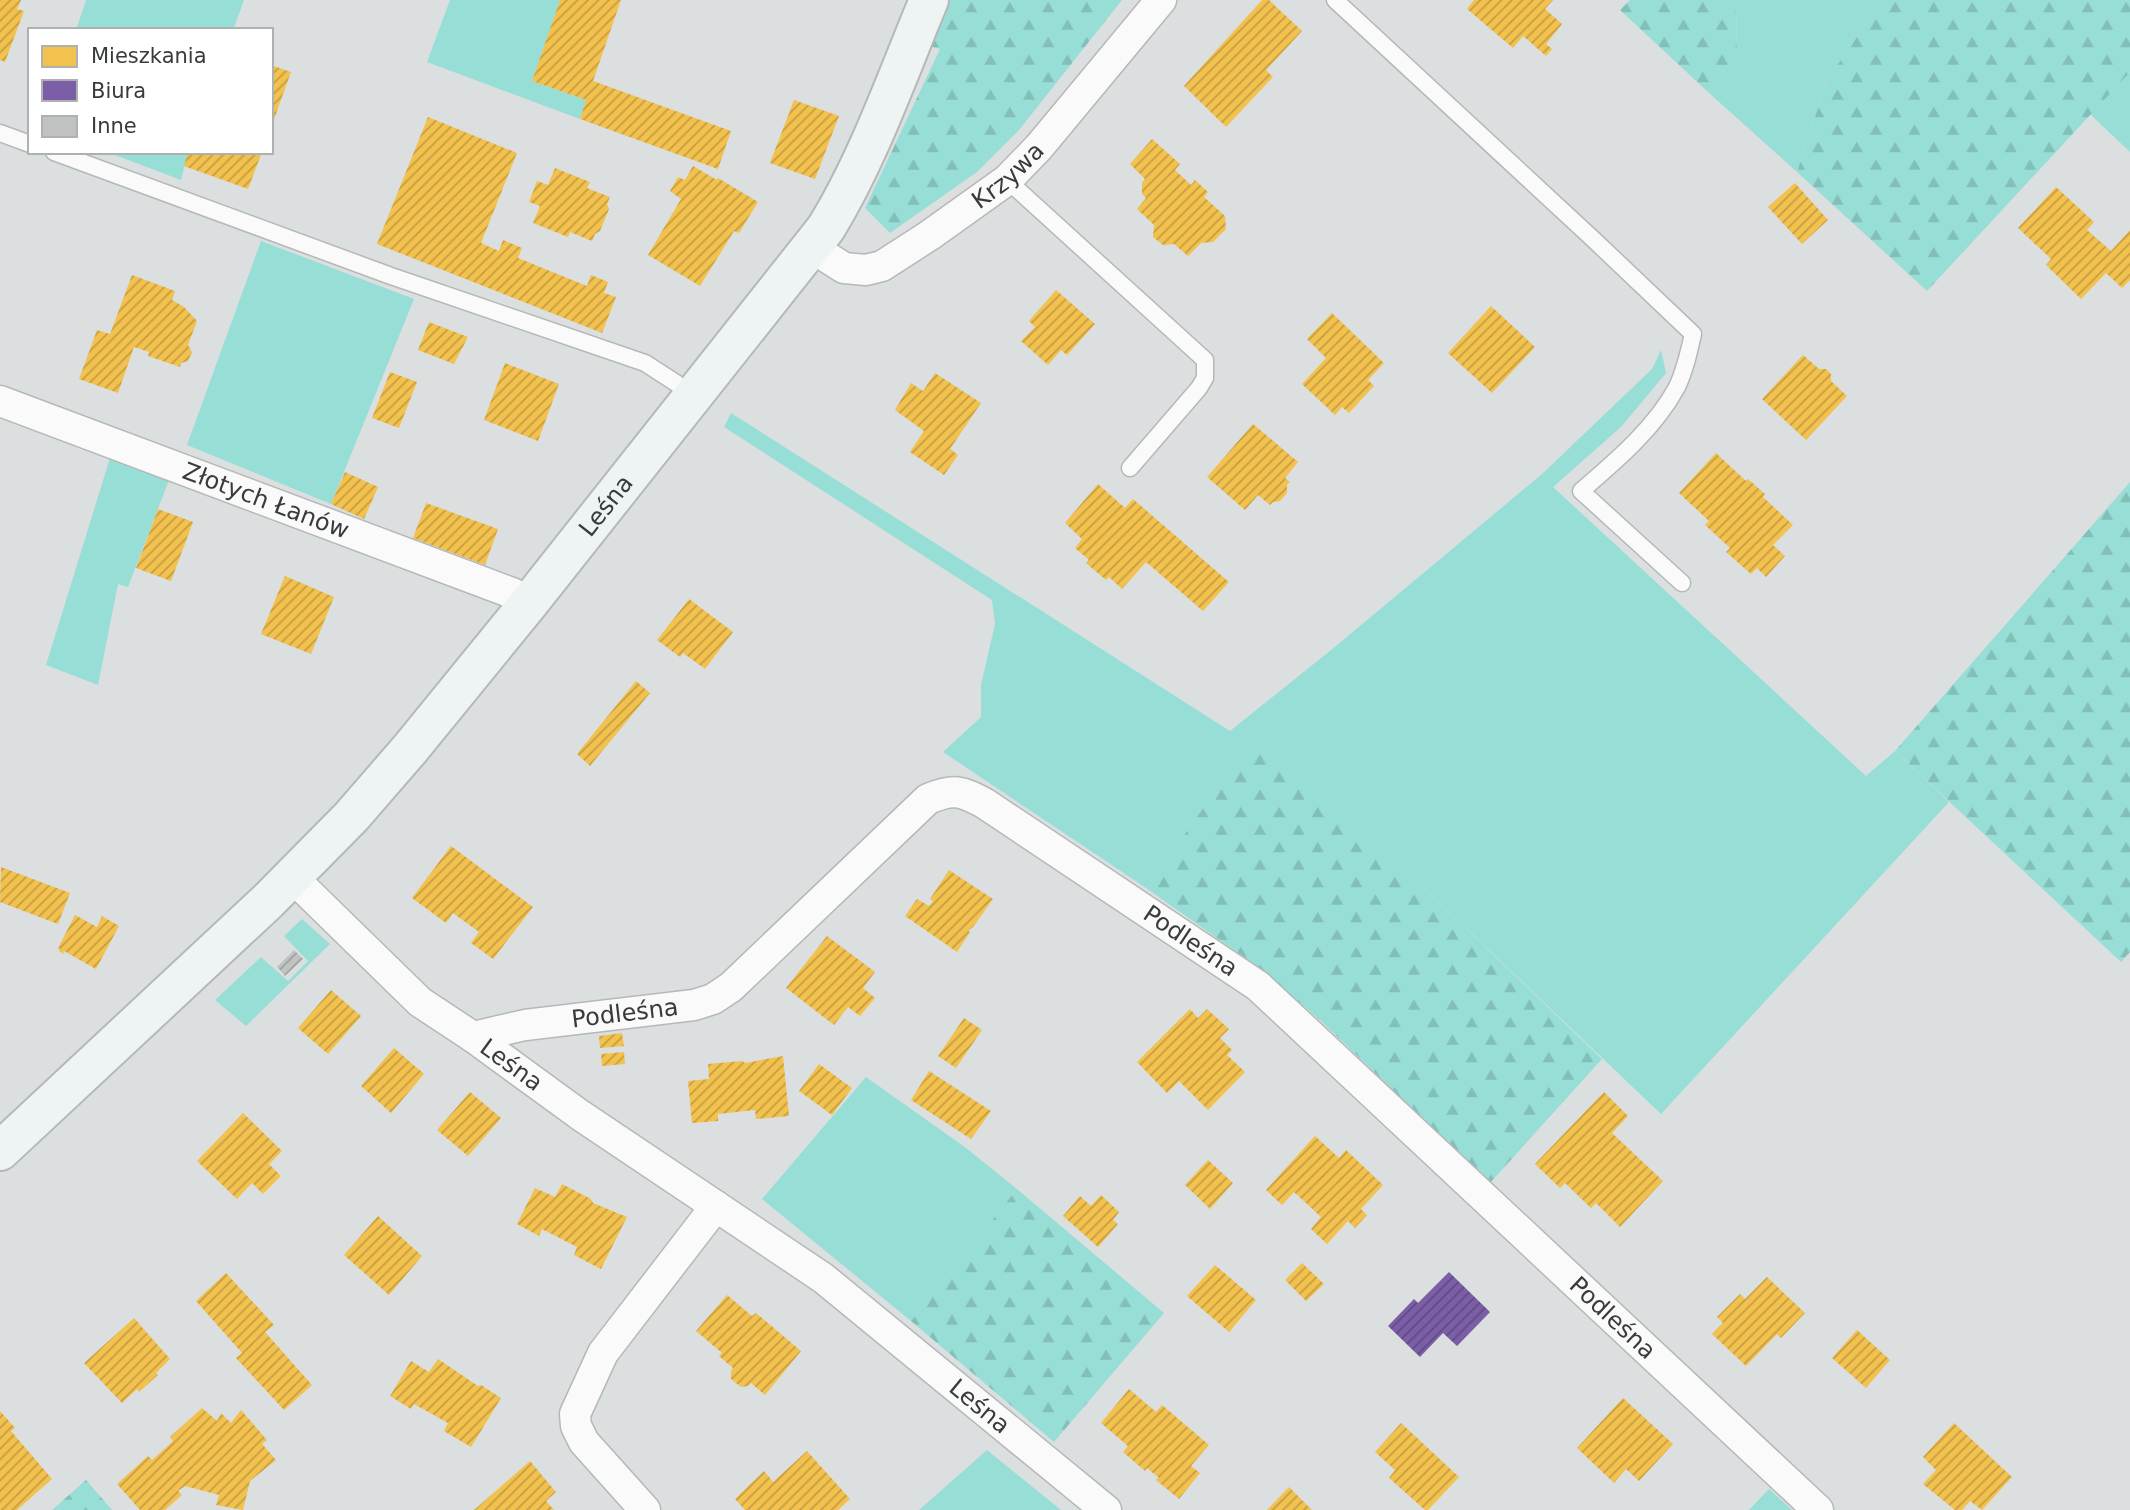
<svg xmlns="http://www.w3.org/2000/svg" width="2130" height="1510" viewBox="0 0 2130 1510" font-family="'DejaVu Sans',sans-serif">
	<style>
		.green { fill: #97ded7 }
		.forest { fill: url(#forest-firs) }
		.homes { fill: url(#homes-hatch) }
		.offices { fill: url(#offices-hatch) }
		.building { fill: url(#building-hatch) }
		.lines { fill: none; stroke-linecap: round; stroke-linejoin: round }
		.lane-casing { stroke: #b6b8b8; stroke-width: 19 }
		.street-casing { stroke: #b6b8b8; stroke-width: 33 }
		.secondary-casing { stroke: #b6b8b8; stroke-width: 42 }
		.lane { stroke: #fafafa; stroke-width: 16 }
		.street { stroke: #fafafa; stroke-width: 30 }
		.secondary { stroke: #eef3f3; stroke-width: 38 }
		.labels { text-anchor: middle; stroke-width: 7; stroke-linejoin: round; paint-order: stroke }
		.street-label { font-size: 24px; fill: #373b3a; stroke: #fff }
	</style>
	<defs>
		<pattern id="forest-firs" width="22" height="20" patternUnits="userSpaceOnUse" patternTransform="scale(1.75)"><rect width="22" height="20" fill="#97ded7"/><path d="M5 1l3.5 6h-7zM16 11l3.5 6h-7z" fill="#83bfb9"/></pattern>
		<pattern id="homes-hatch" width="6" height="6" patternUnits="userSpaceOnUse" patternTransform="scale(1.75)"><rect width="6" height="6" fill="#f2c14e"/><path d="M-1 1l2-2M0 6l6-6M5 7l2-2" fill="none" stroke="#c59e42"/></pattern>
		<pattern id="offices-hatch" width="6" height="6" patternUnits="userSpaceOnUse" patternTransform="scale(1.75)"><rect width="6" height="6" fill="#7b5ea7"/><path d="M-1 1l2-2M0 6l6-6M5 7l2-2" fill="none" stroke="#604b82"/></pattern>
		<pattern id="building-hatch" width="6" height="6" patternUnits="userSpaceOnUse" patternTransform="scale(1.75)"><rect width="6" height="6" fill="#c1c2c2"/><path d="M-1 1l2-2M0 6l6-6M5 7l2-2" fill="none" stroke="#9e9f9f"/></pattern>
	</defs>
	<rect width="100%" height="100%" fill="#dbdfdf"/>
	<path class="green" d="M86,0H244L233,30H76Z
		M450,0H560L532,81L586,100L580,119L427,62Z
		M1736,0H1886L1875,10L1827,80L1797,172L1708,92L1737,52Z
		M2130,72V152L2090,114Z
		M107,152H188L181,180Z
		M261,241L414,299L331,504L187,445Z
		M1661,350L1666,373L1621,427L1553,487L1866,776L1895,751L1949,802L1661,1114L1428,892L1250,744L1146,888L943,752L981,717V685L995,624L992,600L724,427L731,413L1230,731L1336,646L1542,474L1652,369Z
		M110,458L169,480L128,587L118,584L98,685L46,665Z
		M302,919L330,944L246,1026L215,1000L261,957L288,981L308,961L284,936Z
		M866,1077L966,1148L1017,1189L911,1321L762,1199Z
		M987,1450L1061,1510H919Z
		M1769,1489L1792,1510H1749Z"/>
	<path class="forest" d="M948,0H1122L1019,130L977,172L890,233L865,208L940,49L929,46Z
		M1630,0H1736L1737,52L1708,92L1620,10Z
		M1886,0H2130V72L1927,291L1797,172L1827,80L1875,10Z
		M2130,482V952L2121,962L1895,751Z
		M1250,743L1428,892L1602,1059L1490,1183L1320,1020L1258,967L1146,888Z
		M1017,1189L1164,1313L1054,1442L911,1321Z
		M86,1480L112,1510H52Z"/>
	<path class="homes" d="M0,0H21L17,9L24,11L5,62L0,60Z
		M560,0H621L593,81L731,131L718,169L580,119L586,100L532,81Z
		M1262,0H1269L1302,31L1266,70L1273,77L1226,127L1184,86Z
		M1474,0H1553L1545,9L1562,24L1546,44L1552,49L1546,56L1523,36L1513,48L1467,9Z
		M271,65L291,72L272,125H271Z
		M794,100L839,116L815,179L770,163Z
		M428,117L517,153L481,243L499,251L503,240L522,248L518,258L587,286L591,275L608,282L604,293L616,297L602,333L377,244Z
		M1152,139L1180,164L1175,170L1191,185L1195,180L1208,192L1204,197L1225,216L1226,229L1213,242L1201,243L1188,256L1174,244L1163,245L1153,237L1154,225L1137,209L1146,198L1142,194V183L1145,179L1130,164Z
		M188,152H262L248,189L184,166Z
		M693,166L717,180L718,178L758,202L739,233L734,231L700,286L648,255L681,199L670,191L678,177L685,180Z
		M555,168L590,182L587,188L610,197L607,204L609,209L600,231L595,234L592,241L570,232L568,237L533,223L540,206L529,202L537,181L548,185Z
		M1795,183L1828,220L1802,244L1768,207Z
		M2056,187L2094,222L2087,230L2111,251L2130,230V280L2122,288L2106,273L2081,299L2046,265L2051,259L2018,228Z
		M132,275L175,291L172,300L184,307L197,321L188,345L192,352L188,361L181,363L180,367L148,356L149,352L134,347L118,393L79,379L97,330L110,334Z
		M1056,290L1095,324L1067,355L1061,350L1048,365L1021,341L1035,327L1029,321Z
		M1491,306L1535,347L1492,393L1448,353Z
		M1332,313L1384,363L1368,380L1374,386L1349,413L1342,407L1335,415L1302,384L1326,358L1307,339Z
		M429,322L468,337L454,364L418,350Z
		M1803,355L1819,369H1826L1831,374V381L1847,396L1806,440L1762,399Z
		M505,363L559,384L538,441L484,420Z
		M390,372L417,382L399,428L372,418Z
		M935,373L981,403L950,449L958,455L944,475L910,452L924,431L895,410L911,383L923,391Z
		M1253,424L1298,462L1285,478L1290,482L1287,485V493L1280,501L1273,502L1270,505L1258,495L1245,510L1207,477Z
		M1716,453L1746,481L1748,479L1765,494L1763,497L1793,525L1773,545L1785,556L1766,577L1757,568L1751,574L1726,552L1730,548L1705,525L1709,521L1679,493Z
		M345,472L378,487L364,519L331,504Z
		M1098,484L1125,508L1133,499L1229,582L1203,611L1146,562L1122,589L1109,577L1106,580L1086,563L1089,560L1075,548L1082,539L1065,523Z
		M426,503L498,529L485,565L413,538Z
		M158,509L193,522L171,581L136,568Z
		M285,576L334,597L311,654L261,634Z
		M689,599L733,632L705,669L683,653L680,657L657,640Z
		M636,681L650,693L590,766L577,754Z
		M451,846L533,907L493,959L471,943L479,932L453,913L446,923L412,898Z
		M1,867L70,893L58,924L0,902Z
		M949,870L993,899L973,927L968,931L970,932L957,952L905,916L917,899L929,906L933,901L930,899Z
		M75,915L97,927L102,916L119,926L96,969L64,951L63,954L59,951L60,949L58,948Z
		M827,936L875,972L863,988L875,998L860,1016L848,1007L834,1025L786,988Z
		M331,990L361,1016L328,1054L298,1028Z
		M1190,1009L1198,1018L1207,1009L1229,1029L1220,1038L1232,1050L1227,1055L1245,1072L1208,1110L1179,1081L1167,1093L1137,1062Z
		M964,1018L982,1030L956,1068L938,1056Z
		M622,1033L624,1046L600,1048L599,1036Z
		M394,1048L424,1074L391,1113L361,1086Z
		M624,1052L625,1064L602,1066L601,1054Z
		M783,1056L789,1116L756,1119L755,1110L718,1114V1121L692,1123L688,1081L709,1079L708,1064L742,1061L745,1063Z
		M819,1064L852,1088L832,1115L799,1091Z
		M929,1071L991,1111L971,1139L911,1100Z
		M470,1092L501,1118L468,1156L437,1130Z
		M1604,1092L1628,1116L1612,1133L1663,1181L1620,1227L1596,1203L1591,1208L1565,1183L1560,1188L1535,1164Z
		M243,1113L282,1151L269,1164L281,1176L263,1194L252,1183L237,1199L197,1161Z
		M1315,1136L1339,1158L1346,1150L1383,1185L1361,1209L1367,1215L1355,1228L1348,1221L1327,1244L1311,1229L1321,1217L1294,1192L1282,1205L1266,1190Z
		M1208,1160L1233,1183L1210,1209L1185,1185Z
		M562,1184L591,1199L593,1203L627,1217L601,1269L574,1255L577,1247L542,1229L539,1236L517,1224L535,1188L555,1197Z
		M1101,1195L1119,1212L1113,1220L1118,1224L1098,1247L1063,1216L1080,1196L1091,1206Z
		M378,1216L422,1256L389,1295L344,1255Z
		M1302,1263L1324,1284L1306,1301L1285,1280Z
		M1215,1265L1256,1300L1229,1332L1187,1296Z
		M226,1273L274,1325L265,1332L312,1385L284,1410L236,1358L242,1353L196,1301Z
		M1767,1277L1805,1313L1781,1338L1777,1334L1746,1366L1712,1334L1723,1323L1717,1317L1740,1294L1745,1299Z
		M727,1295L752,1316L756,1313L801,1351L765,1395L751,1383L748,1386L741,1387L731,1379V1371L733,1368L719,1356L722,1353L696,1331Z
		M134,1318L170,1359L156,1373L158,1375L139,1392L137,1389L122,1403L84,1363Z
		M1857,1330L1890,1360L1866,1388L1832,1358Z
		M438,1359L478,1386L481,1385L501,1398L471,1447L444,1431L448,1423L414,1404L411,1409L390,1396L411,1361L429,1372Z
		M1129,1389L1156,1412L1162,1405L1209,1445L1191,1466L1200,1473L1179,1499L1156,1480L1159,1478L1147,1468L1145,1471L1123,1452L1128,1446L1101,1423Z
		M1623,1398L1673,1444L1639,1481L1626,1469L1614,1483L1577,1448Z
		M202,1408L217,1421L221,1413L231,1423L241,1410L267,1440L262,1444L276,1460L250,1481L243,1510L216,1505L219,1495L185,1486L178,1491L182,1495L165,1510H140L117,1484L148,1456L152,1460L173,1441L170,1437Z
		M0,1411L15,1428L11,1431L52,1479L17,1510H0Z
		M1401,1423L1459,1477L1428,1510H1425L1389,1478L1395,1470L1375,1452Z
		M1954,1423L2012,1477L1982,1510L1970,1501L1962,1510H1955L1923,1484L1936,1470L1923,1457Z
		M807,1451L850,1499L838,1510H745L735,1499L764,1471L773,1482Z
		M530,1461L556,1492L546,1501L554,1510H474Z
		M1289,1487L1312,1510H1267Z"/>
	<path class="offices" d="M1449,1272L1490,1312L1457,1346L1443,1333L1420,1357L1388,1326L1414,1299L1418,1303Z"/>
	<path class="building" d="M294,950L303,959L285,976L277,967Z"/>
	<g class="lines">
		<defs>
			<path id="lane" d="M1335,0L1593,239L1693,334C1689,352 1685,370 1677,387C1655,428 1616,461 1581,491L1682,583
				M0,133L30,144
				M54,152L391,276L645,363L676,383L692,396
				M1007,180L1205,360V378L1199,388L1130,468"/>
			<g id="street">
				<path id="s1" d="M811,247L844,268L866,270L882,266L930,235L1007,180L1039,147L1161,0"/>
				<path id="s2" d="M0,401L512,593L529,603"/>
				<path id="s3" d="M292,877L420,1002L473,1037L580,1115L823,1278L1106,1510"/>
				<path id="s4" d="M473,1037L525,1025L694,1005L713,999L731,987L928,799C954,788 961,791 984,803L1258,986L1818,1510"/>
				<path d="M645,1510L584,1442L576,1426L575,1414L603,1353L716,1206"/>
			</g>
			<g id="secondary">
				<path id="s5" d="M0,1151L269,900L351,817L410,749L529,603L826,228C868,160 898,74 929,0"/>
			</g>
		</defs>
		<use href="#lane" class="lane-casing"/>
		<use href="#street" class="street-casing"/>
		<use href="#secondary" class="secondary-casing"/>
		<use href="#lane" class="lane"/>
		<use href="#street" class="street"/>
		<use href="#secondary" class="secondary"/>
	</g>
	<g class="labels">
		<g class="street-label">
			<text dy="8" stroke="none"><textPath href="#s1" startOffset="233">Krzywa</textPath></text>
			<text dy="8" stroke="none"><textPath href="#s2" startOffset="284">Złotych Łanów</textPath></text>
			<text dy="8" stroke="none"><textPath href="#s5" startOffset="887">Leśna</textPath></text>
			<text dy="8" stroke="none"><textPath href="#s4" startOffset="845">Podleśna</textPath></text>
			<text dy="8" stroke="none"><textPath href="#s4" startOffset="154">Podleśna</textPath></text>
			<text dy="8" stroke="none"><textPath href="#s3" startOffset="290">Leśna</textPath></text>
			<text dy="8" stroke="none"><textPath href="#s4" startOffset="1412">Podleśna</textPath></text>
			<text dy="8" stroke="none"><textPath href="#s3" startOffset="870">Leśna</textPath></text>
		</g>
	</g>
	<rect x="28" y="28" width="245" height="126" fill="#ffffff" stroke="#afb1b0" stroke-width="2"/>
	<rect x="42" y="46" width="35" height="21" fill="#f2c14e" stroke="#afb1b0" stroke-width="2"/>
	<text x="91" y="63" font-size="21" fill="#373b3a">Mieszkania</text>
	<rect x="42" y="80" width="35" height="21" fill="#7b5ea7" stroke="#afb1b0" stroke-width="2"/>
	<text x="91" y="98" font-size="21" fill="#373b3a">Biura</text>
	<rect x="42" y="116" width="35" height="21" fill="#c1c2c2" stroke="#afb1b0" stroke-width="2"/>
	<text x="91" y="133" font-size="21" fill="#373b3a">Inne</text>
</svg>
